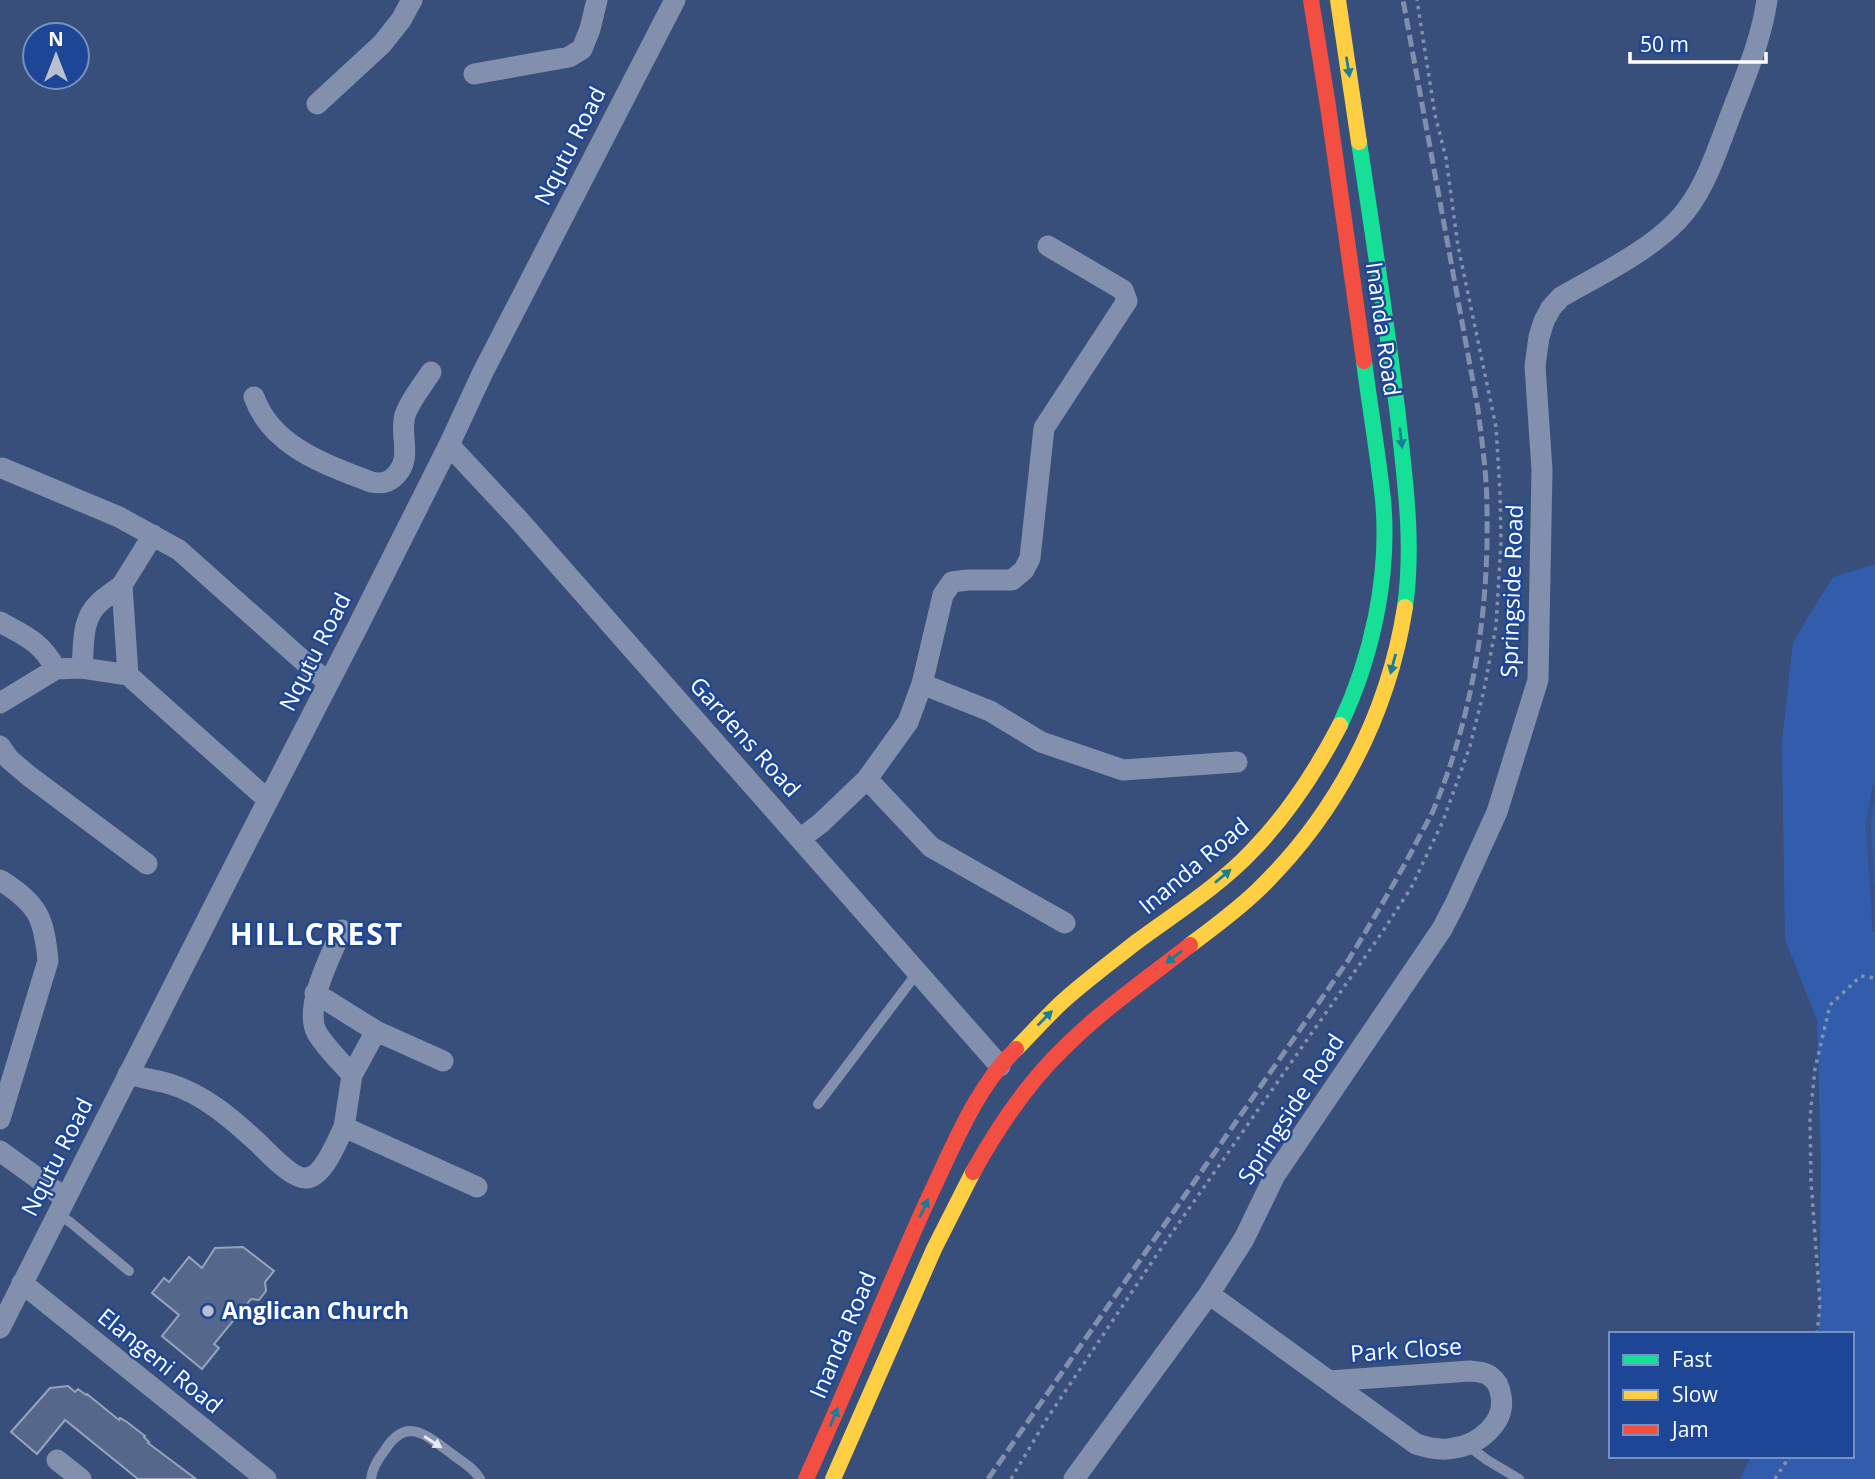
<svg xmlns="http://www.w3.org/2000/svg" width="1875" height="1479" viewBox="0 0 1875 1479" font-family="'Open Sans',sans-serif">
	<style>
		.green { fill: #325dac }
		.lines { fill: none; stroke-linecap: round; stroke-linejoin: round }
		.stream { stroke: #35548d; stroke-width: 5 }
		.building { fill: #55678a; stroke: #96a3bb; stroke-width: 2 }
		.path { stroke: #8290ad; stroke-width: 3.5; stroke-dasharray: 3.5 5; stroke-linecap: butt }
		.lane { stroke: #8290ad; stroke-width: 10 }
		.street { stroke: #8290ad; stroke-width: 21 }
		.fast { stroke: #16e098; stroke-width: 16 }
		.slow { stroke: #ffcf43; stroke-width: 16 }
		.jam { stroke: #f24e42; stroke-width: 16 }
		.rail { stroke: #8090ab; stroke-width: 5; stroke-dasharray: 12 5; stroke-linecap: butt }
		.oneway { fill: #1b7d97 }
		.oneway2 { fill: #e6e9ef }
		.poi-dot { fill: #b9c1d1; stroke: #1d4796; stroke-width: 2.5 }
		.labels { text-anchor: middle; stroke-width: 5; stroke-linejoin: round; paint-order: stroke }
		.street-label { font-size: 23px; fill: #fff; stroke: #1d4796 }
		.poi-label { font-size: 23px; font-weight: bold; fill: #fff; stroke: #1d4796; text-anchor: start }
		.district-label { font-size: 30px; font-weight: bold; letter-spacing: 2px; fill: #fff; stroke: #1d4796 }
	</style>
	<rect width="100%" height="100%" fill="#384f7b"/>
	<path class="green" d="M1875,564V1479H1740L1751,1456H1852V1334H1819L1821,1164L1817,1020L1785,939L1782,741L1793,642L1833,577Z"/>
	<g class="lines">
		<path class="stream" d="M1875,787L1868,822L1875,930"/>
	</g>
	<path class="building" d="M243,1247L274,1271L265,1282L266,1291L259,1300L251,1299L214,1344L219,1348L202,1369L162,1336L179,1315L152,1293L164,1278L169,1282L189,1257L202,1268L215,1248Z
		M68,1386L75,1392L78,1389L86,1395L87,1394L119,1420L120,1418L127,1422L145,1436L144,1437L149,1442L148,1443L196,1479H138L65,1420L37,1454L11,1432L50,1388Z"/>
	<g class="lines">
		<path class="path" d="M1817,1334L1820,1304L1811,1181L1810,1118L1815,1069L1830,1005L1861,976L1875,978
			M1011,1479L1048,1417L1160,1250L1381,934L1411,888L1443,821L1470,746L1484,690L1496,626L1501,542L1500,491L1496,427L1458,246L1446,158L1435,115L1417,0
			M1775,1479L1790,1456"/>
		<path class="lane" d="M818,1104L917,973
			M57,1214L70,1222L129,1271
			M1467,1445L1487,1460L1519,1479
			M371,1479C372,1468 378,1459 385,1450C407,1415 427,1436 452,1454C462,1462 474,1468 480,1479"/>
		<path class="street" d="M474,74L569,57L582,49L590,29L597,0
			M317,104L382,44L401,20L412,0
			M254,397C272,447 325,464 371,482C381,484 389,483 396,475C413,457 399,436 405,415C410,400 423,385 431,372
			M449,445L518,519L1000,1066
			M2,468L119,517L179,550L328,683
			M0,622C27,637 40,641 56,669
			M82,668C84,645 81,619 99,603C106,596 115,591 122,585
			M128,675L122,585L153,535
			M922,684L990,711L1041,742L1123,770L1237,762
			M0,703L56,669L82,668L128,675L268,800
			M0,746L9,759L29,776L147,864
			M867,779L931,847L1065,923
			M800,839L821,823L867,779L908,722L922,684L943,595L952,582L968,580H1012L1024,570L1030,558L1044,428L1127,301L1123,290L1048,246
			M0,880C38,904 44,917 48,961L0,1119
			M342,930C331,955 303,1008 317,1033C326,1048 341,1062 352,1075
			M315,993L376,1031L443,1061
			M128,1074C142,1078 156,1080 170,1084C203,1094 231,1118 256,1141C267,1151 292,1180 307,1178C324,1176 337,1141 344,1127L477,1187
			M344,1127L352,1075L376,1031
			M0,1151L65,1198
			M22,1283L266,1479
			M1209,1294L1416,1444C1428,1448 1441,1451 1454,1448C1478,1445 1506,1423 1501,1396C1500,1389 1497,1381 1491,1377C1486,1372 1478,1372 1470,1371L1329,1381
			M0,1328L244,847L358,626L449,445L483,372L675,0
			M57,1460L81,1479
			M1074,1479L1209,1294L1244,1239L1275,1175L1442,929L1456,902L1497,812L1538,680L1542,470L1535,366L1539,337L1544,321L1551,308L1561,297C1599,275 1646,253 1677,221C1703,194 1715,156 1728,122C1743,82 1761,42 1767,0"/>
		<path class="fast" d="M1359,142C1373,234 1387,325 1398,416C1405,480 1414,544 1405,607
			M1340,725C1372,657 1390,576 1383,500C1378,454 1370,408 1364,361"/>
		<path class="slow" d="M1338,0L1359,142
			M1190,945C1213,928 1236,911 1257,891C1336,815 1388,716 1405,607
			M1016,1049C1031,1034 1045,1018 1061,1003C1084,982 1110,963 1135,943C1174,914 1218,887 1252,851C1288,814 1316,771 1340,725
			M833,1479L934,1249L973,1172"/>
		<path class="jam" d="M1311,0L1328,106L1364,361
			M973,1172C998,1127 1027,1083 1065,1047C1103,1009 1148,978 1190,945
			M806,1479C849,1385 887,1289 930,1195C954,1145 975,1089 1016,1049"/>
		<path class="rail" d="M988,1479L1349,959C1371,923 1393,886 1413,849C1419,836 1427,824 1433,811C1473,716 1489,612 1487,510C1487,476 1482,442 1478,409L1403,0"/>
	</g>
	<defs><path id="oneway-solid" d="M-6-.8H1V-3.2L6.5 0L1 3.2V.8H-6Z" transform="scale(1.75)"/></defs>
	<g class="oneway">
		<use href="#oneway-solid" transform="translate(1348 67) rotate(81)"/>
		<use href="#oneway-solid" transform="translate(1401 438) rotate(83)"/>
		<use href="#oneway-solid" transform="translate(1393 664) rotate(105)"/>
		<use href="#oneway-solid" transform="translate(1223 876) rotate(-40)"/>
		<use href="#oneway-solid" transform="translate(1174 957) rotate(142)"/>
		<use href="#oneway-solid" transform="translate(1045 1018) rotate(-45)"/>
		<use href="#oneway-solid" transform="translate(924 1208) rotate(-65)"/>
		<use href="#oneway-solid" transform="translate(834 1417) rotate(-67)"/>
	</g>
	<use class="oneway2" href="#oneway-solid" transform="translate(433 1442) rotate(33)"/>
	<circle class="poi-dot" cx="208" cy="1311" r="7"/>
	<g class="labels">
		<g class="street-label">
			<text transform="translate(570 146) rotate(-63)" y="8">Nqutu Road</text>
			<text transform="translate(1383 329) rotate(82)" y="8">Inanda Road</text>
			<text transform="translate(1512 591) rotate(-88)" y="8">Springside Road</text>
			<text transform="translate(315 652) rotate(-63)" y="8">Nqutu Road</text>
			<text transform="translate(745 737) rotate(48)" y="8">Gardens Road</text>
			<text transform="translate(1194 866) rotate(-40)" y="8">Inanda Road</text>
			<text transform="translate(1291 1109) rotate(-57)" y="8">Springside Road</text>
			<text transform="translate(57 1157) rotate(-63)" y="8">Nqutu Road</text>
			<text transform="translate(843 1335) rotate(-67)" y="8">Inanda Road</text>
			<text transform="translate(1406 1350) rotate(-4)" y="8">Park Close</text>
			<text transform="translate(160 1361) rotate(39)" y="8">Elangeni Road</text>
		</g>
		<g class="poi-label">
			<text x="222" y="1319">Anglican Church</text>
		</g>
		<g class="district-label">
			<text x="317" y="945">HILLCREST</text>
		</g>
	</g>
	<rect x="1609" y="1332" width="245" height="126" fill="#1d4796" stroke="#7791c0" stroke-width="2"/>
	<rect x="1623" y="1355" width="35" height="10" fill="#16e098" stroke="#7791c0" stroke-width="2"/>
	<text x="1672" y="1367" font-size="21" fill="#ffffff">Fast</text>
	<rect x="1623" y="1390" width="35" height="10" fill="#ffcf43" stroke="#7791c0" stroke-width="2"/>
	<text x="1672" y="1402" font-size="21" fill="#ffffff">Slow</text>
	<rect x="1623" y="1425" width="35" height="10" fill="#f24e42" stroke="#7791c0" stroke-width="2"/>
	<text x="1672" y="1437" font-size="21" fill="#ffffff">Jam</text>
	<g transform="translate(56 56)"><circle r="33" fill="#1d4796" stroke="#7791c0" stroke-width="2"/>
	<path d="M0-5L12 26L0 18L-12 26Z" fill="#b9c1d1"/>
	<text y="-10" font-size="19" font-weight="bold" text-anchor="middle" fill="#ffffff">N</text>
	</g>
	<path d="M1630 52v10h136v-10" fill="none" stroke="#ffffff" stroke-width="3.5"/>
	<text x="1640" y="52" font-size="21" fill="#ffffff" stroke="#1d4796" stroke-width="5" paint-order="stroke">50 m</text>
</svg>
